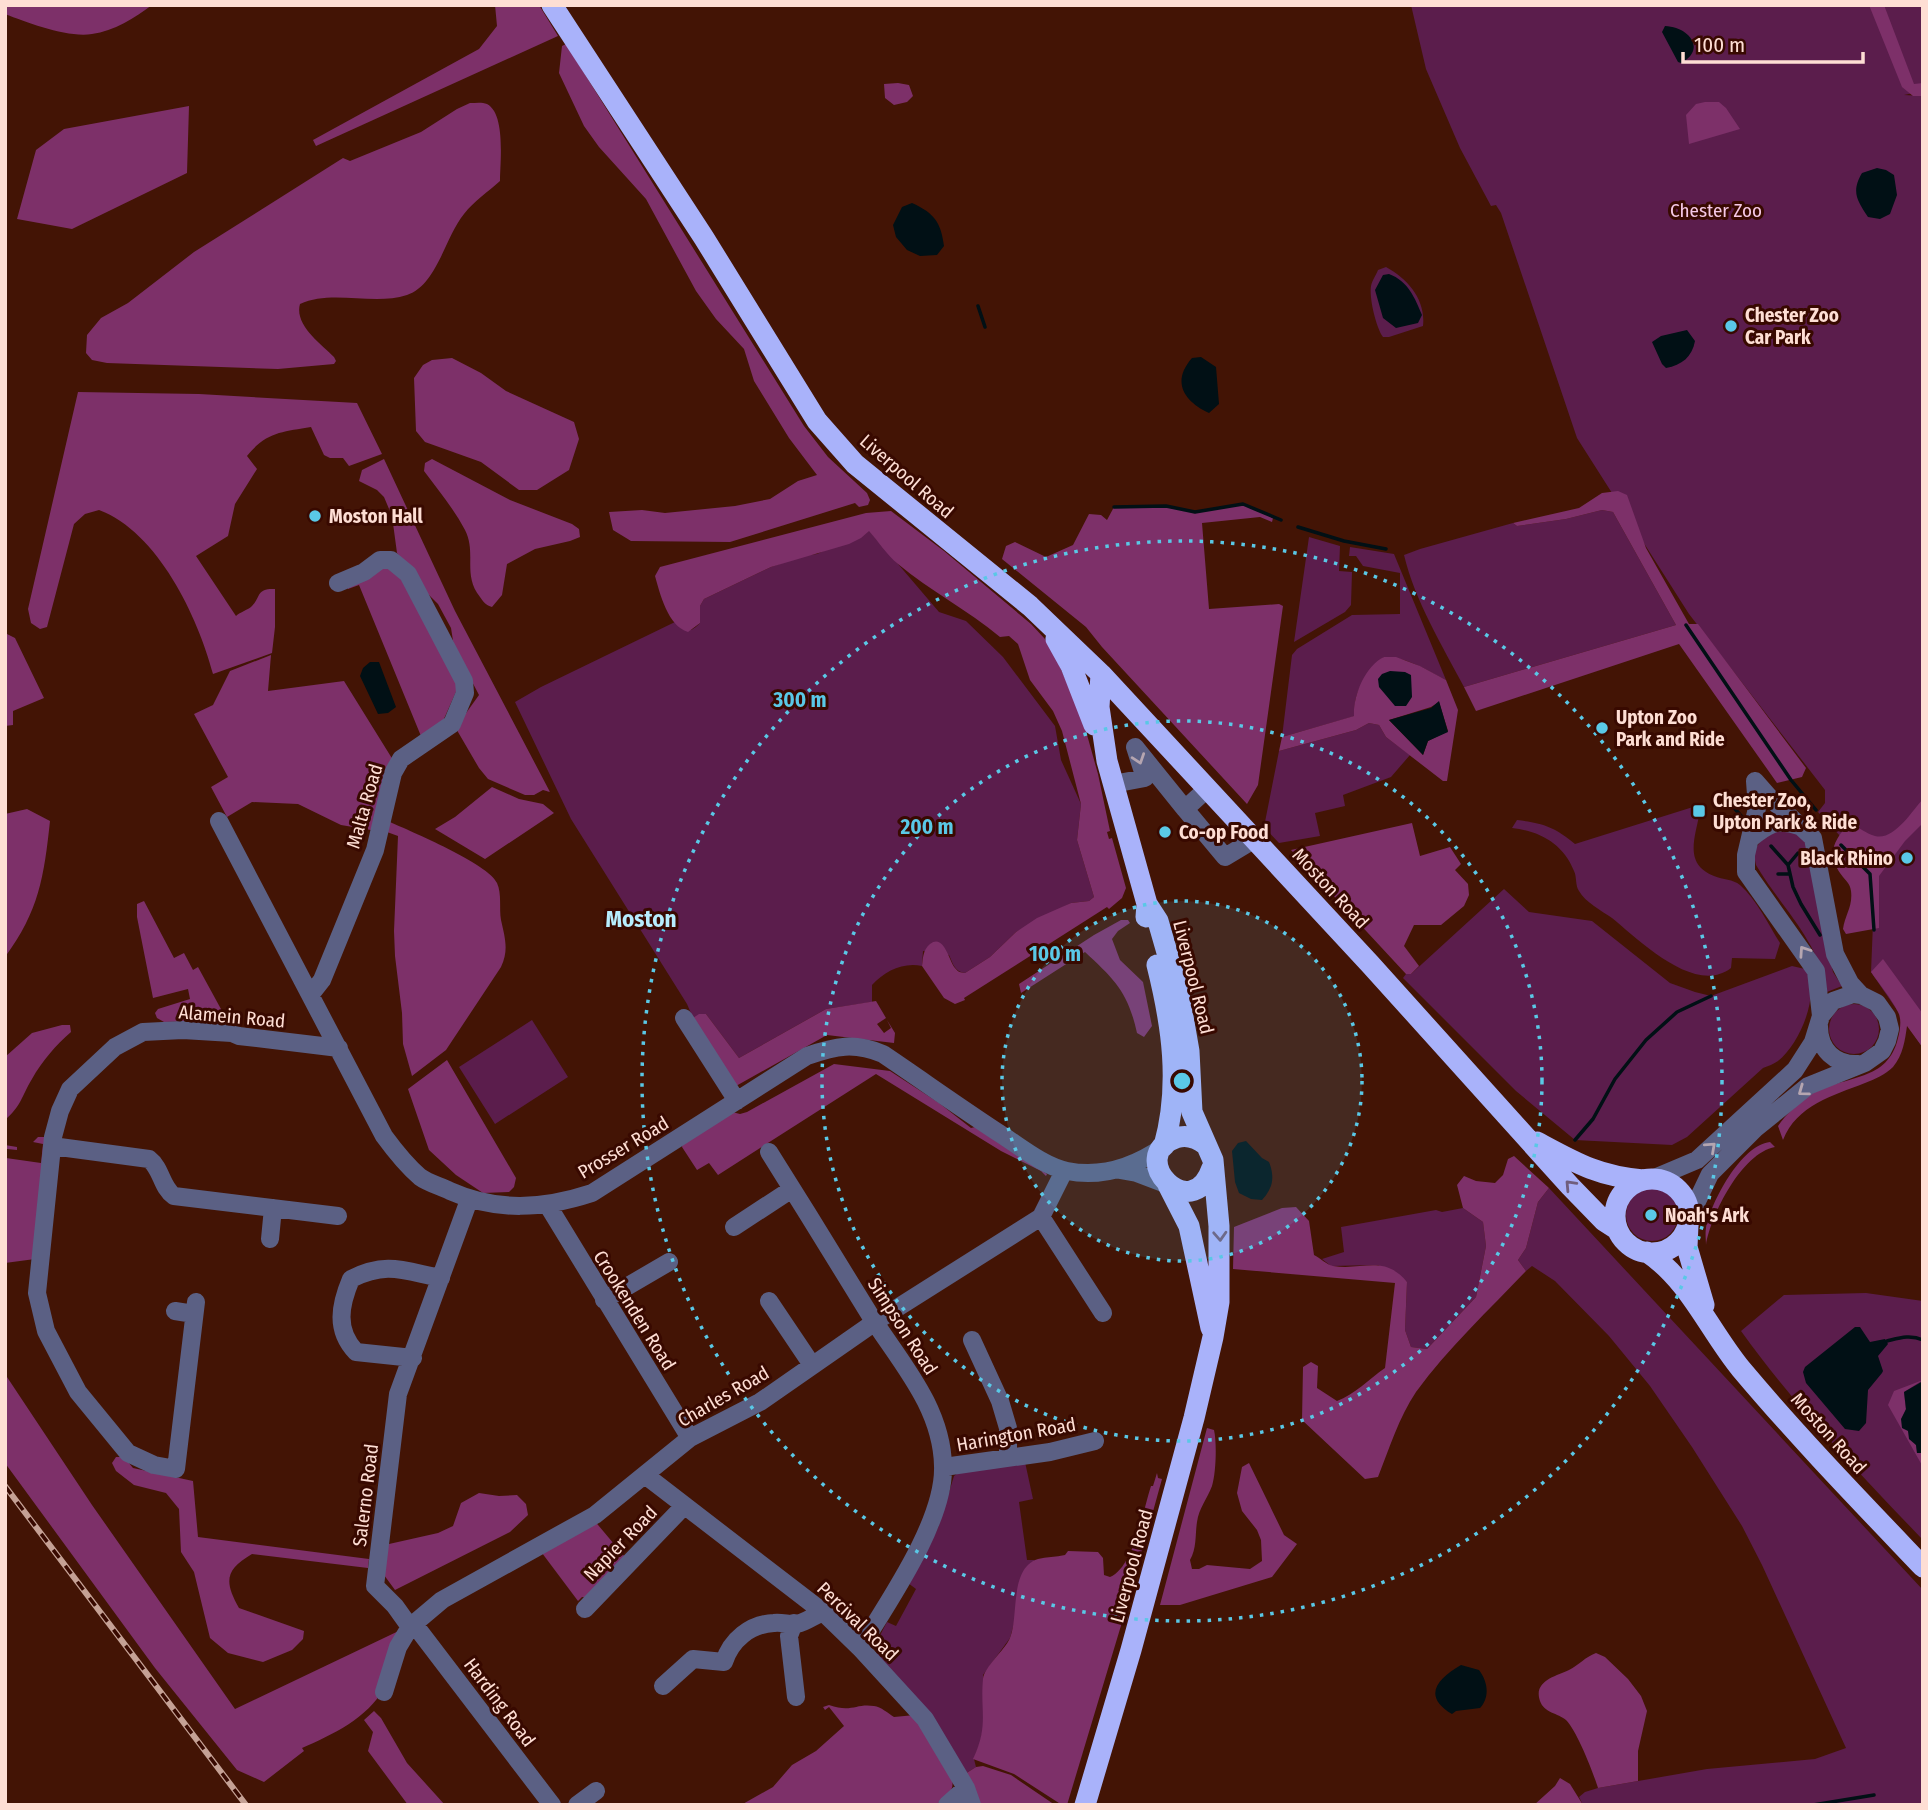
<svg xmlns="http://www.w3.org/2000/svg" width="1928" height="1810" viewBox="0 0 1928 1810" font-family="'Fira Sans Condensed',sans-serif">
	<style>
		.green { fill: #5b1d4c }
		.forest { fill: #7d3069; fill-rule: evenodd }
		.water { fill: #011015 }
		.lines { fill: none; stroke-linecap: round; stroke-linejoin: round }
		.stream { stroke: #011015; stroke-width: 3.5 }
		.minor { stroke: #5b6084; stroke-width: 18 }
		.highway { stroke: #a9b2fa; stroke-width: 21 }
		.rail-casing { stroke: #c5a195; stroke-width: 6 }
		.rail { stroke: #380900; stroke-width: 3.5; stroke-dasharray: 10; stroke-linecap: butt }
		.oneway { stroke: #b5a5b0 }
		.oneway2 { stroke: #705e7d }
		.ring { fill: none; stroke: #5ac8e6; stroke-width: 3.5; stroke-dasharray: 3.5 7 }
		.poi-dot { fill: #5ac8e6; stroke: #380900; stroke-width: 2.5 }
		.labels { text-anchor: middle; stroke-width: 6; stroke-linejoin: round; paint-order: stroke }
		.park-label { font-size: 19px; fill: #f5c8e6; stroke: #380900 }
		.poi-label { font-size: 19px; font-weight: bold; fill: #feded4; stroke: #380900; text-anchor: start }
		.street-label { font-size: 19px; fill: #feded4; stroke: #380900 }
		.quarter-label { font-size: 23px; font-weight: bold; fill: #b7edfe; stroke: #380900 }
		.centre { fill: #5ac8e6; stroke: #380900; stroke-width: 3.5 }
		.ring-label { font-size: 21px; text-anchor: middle; font-weight: bold; fill: #5ac8e6; stroke: #380900; stroke-width: 6; stroke-linejoin: round; paint-order: stroke }
	</style>
	<rect width="100%" height="100%" fill="#431405"/>
	<path class="green" d="M1411,5H1923V91L1904,95L1923,96V1048L1871,972L1875,874L1818,812L1825,803V790L1689,614L1577,438L1501,213L1496,205L1491,206L1460,148L1426,69Z
		M1386,267C1408,279 1426,300 1423,326L1389,337H1383C1376,327 1369,298 1371,286C1372,281 1376,275 1378,270Z
		M1602,510L1613,512L1676,625L1464,687C1442,645 1415,601 1404,555L1420,549L1513,523L1517,526L1566,519Z
		M869,530L939,612L966,621L1003,657L1055,726L1061,760L1081,804L1077,840L1094,897L1089,901L1071,903L1016,932L990,957L965,973C955,972 953,964 949,955L923,951L922,966C903,962 885,971 872,985V1002L826,1009L739,1058L706,1014L693,1018L687,1004L571,819L515,702L541,687L675,622C684,632 690,634 700,623V606L704,599L771,567L802,556L817,554Z
		M1309,537L1340,546L1339,571L1352,572L1351,605L1345,612L1294,642Z
		M1350,547L1394,554L1446,680C1426,670 1408,657 1384,657C1367,674 1352,691 1355,716L1282,737L1292,655L1297,649L1352,615L1400,614V573L1363,566L1356,556H1349Z
		M1369,723L1379,725L1386,737L1410,755L1391,777L1343,795L1345,806L1315,813L1320,836L1279,843L1264,827L1279,751L1356,730Z
		M1693,807L1699,816C1694,841 1685,864 1714,876C1723,880 1733,879 1740,885C1757,900 1768,924 1780,943L1775,959L1732,958L1731,968C1695,996 1639,940 1612,918C1602,911 1585,902 1579,891C1575,885 1577,877 1574,871C1563,843 1539,831 1512,828L1517,820C1543,823 1555,827 1575,844Z
		M1775,829L1793,831L1806,842L1831,963L1833,972L1842,986L1827,992C1818,939 1782,909 1756,865C1751,846 1761,841 1775,829Z
		M1504,889L1529,912L1592,921L1670,983L1695,992L1711,996L1792,966L1805,969C1822,993 1799,1045 1778,1061C1774,1064 1768,1066 1763,1068L1687,1137L1672,1145L1575,1140L1516,1091L1403,978L1406,974H1411Z
		M1829 1029a25 25 0 1 1 50 0a25 25 0 1 1-50 0Z
		M532,1020L568,1077L495,1124L459,1067Z
		M1549,1188L1923,1590V1805H1583L1579,1797L1585,1792L1598,1788L1707,1769L1815,1759L1846,1748L1762,1565L1742,1526L1692,1447L1650,1386L1609,1336L1555,1281L1532,1266L1526,1271L1518,1260L1526,1248L1538,1202Z
		M1626 1215a26 26 0 1 1 52 0a26 26 0 1 1-52 0Z
		M1463,1208L1483,1222L1486,1246L1476,1297L1427,1349L1411,1347L1405,1330L1407,1282L1378,1265L1331,1266L1322,1259L1344,1252L1341,1227L1436,1210L1442,1212Z
		M1866,1293L1923,1301V1540C1859,1473 1795,1406 1741,1331L1784,1295Z
		M1025,1462L1033,1499L1019,1502L1027,1560H1035L1030,1564L1010,1638L983,1675L985,1720L980,1743L974,1759L976,1767L965,1774L877,1656L876,1643L887,1622L896,1626L916,1589L908,1583L938,1528L954,1476L958,1473Z"/>
	<path class="forest" d="M5,5H152C135,18 114,31 92,34C68,38 28,23 5,14Z
		M495,5H539L558,36L316,146L313,140L479,49L497,26Z
		M1869,5H1884L1914,84L1923,83V96H1913L1902,87Z
		M566,44L804,426L828,457L867,493L870,500L868,505L859,507L855,503L730,542L631,541L613,530L609,512L642,510L665,513L735,506L770,499L798,481L817,475L789,438L754,381L744,349L716,319L696,291L646,199L599,147L584,126L559,73L562,46Z
		M898,83L909,85L913,96L907,102L894,105L885,98L884,84Z
		M1705,102H1719L1726,108L1740,129L1689,144L1686,115L1696,104Z
		M470,103C476,103 482,102 487,104C506,114 500,163 500,181C488,192 474,201 464,214C445,237 437,285 407,295C373,306 332,289 300,304C294,325 321,344 334,357L336,361L334,364L278,369L107,363L92,360L86,353L87,335L101,318L128,303L194,252L343,158L350,161L421,132L457,109Z
		M189,106L187,173L72,229L17,219L36,150L64,129Z
		M452,358L481,373L506,391L574,422L579,439L569,470L537,490H519L481,462L425,442L416,431L414,378L423,365L432,360Z
		M78,392L199,394L357,403L382,454L349,466L343,458H330L324,455L311,427C282,432 266,432 247,456L257,469L235,504L228,536L196,556L236,616C240,612 248,610 252,606C261,597 256,588 275,589V627L272,653L213,674C198,617 158,532 99,510L85,514L74,524L47,627L40,629L31,623L28,609Z
		M384,459L455,611L550,792L543,790L534,795H525L488,779L479,768L458,732L456,727L479,695L454,647L451,628L438,604L424,590L397,553L392,516L384,497L377,490L359,481L362,470Z
		M432,459L510,500L572,524L579,529L580,537L570,541L535,549L507,564L502,595L492,607C486,605 484,603 480,597C462,574 477,554 465,530C454,509 438,490 424,471L425,463Z
		M1618,491L1627,495L1646,548L1689,624H1698L1806,768L1802,777L1777,783L1679,644L1476,711L1464,687L1676,625L1613,512L1602,510L1566,519L1517,526L1513,523L1579,508L1602,493Z
		M1243,504L1273,518L1272,522L1260,517L1202,523L1209,609L1279,604L1283,606L1258,785L1247,804L1102,647L1086,627L1002,559L1006,546L1015,542L1046,557L1073,545L1089,514L1101,515L1107,520L1114,507L1166,506L1195,512Z
		M891,511L944,551L1031,624L1045,639L1053,651L1082,717L1098,774L1110,831L1107,832L1109,839L1112,838L1126,888L1122,898L1109,909L1107,907L964,998L965,1000L955,1004L944,998L922,966C923,957 923,950 930,944C944,933 949,961 955,968C959,973 960,972 965,973L990,957L1016,932L1037,918L1071,903L1089,901L1094,897L1077,840L1081,804L1062,731L1053,711L1030,680L1018,644L1009,636L1000,637C968,610 930,591 898,564C887,555 878,541 869,531L861,538L849,544L771,567L704,599L700,606V623L688,632C668,626 660,594 655,576L660,567L866,513Z
		M384,567L399,571L459,685L443,721L423,741L359,585L348,589L347,586Z
		M5,633L15,638L44,698L13,711V725L5,726Z
		M271,655L268,691L344,681L393,760L377,831L341,825L298,804L252,802L227,817L211,787L228,777L194,714L213,705L230,671Z
		M1384,657H1396L1420,666L1446,680L1458,710L1447,781H1443L1386,737L1379,725L1369,723L1356,730L1279,751L1282,737L1354,716C1353,696 1365,666 1384,657ZM1439,702L1448,731L1428,741L1423,755L1389,720L1431,707Z
		M492,787L519,799L543,804L554,813L485,859L435,829L455,817Z
		M1923,799V823L1905,841L1879,876V928L1846,934L1843,929C1845,915 1853,906 1851,891C1850,884 1847,882 1843,877C1826,856 1832,841 1850,823C1858,827 1867,834 1875,836C1894,841 1912,811 1923,799Z
		M27,809L50,821C44,877 39,911 5,957V814Z
		M390,822C410,831 489,864 497,883C502,894 499,908 501,920C505,938 509,950 501,967L446,1050L412,1076L403,1044L402,1013L395,956L394,931L398,836L387,832Z
		M1412,823L1420,856L1450,847L1461,864L1455,870L1468,884L1469,895L1464,906L1441,925H1414L1404,946L1419,966L1411,974H1406L1291,850Z
		M144,901L174,958L184,953L193,970L198,967L227,1020L225,1025L198,1021L164,1022L157,1018L155,1013L158,1009L190,999L188,989L153,998L137,917V904Z
		M1121,920H1128L1130,923L1118,931L1112,939L1120,960L1143,982L1152,1026L1144,1037L1137,1033C1128,992 1115,980 1085,952L1021,993L1019,984L1094,935Z
		M1883,959L1923,1014V1048L1907,1026C1905,1040 1903,1055 1893,1067C1885,1075 1875,1079 1865,1083C1832,1096 1797,1105 1783,1140L1778,1126C1786,1114 1801,1100 1813,1093C1846,1075 1888,1082 1898,1038C1900,1031 1902,1019 1898,1012C1891,998 1880,985 1871,972Z
		M876,1001L886,1018L877,1024L884,1033L891,1028L887,1020L895,1033L894,1043L827,1035L736,1086L693,1018L699,1014H706L739,1058L826,1009Z
		M62,1025H70L71,1032C56,1045 42,1061 32,1079C21,1097 22,1105 5,1120V1057L32,1033Z
		M447,1060L516,1178L514,1187L509,1192L483,1193L456,1175L429,1150L408,1089Z
		M834,1064L890,1071L939,1103L971,1128L975,1127L1047,1174L1046,1176L1041,1171L1001,1151L876,1074L718,1175L709,1163L697,1170L682,1147L683,1142L732,1112L740,1114L747,1112Z
		M38,1137H45L35,1259L5,1263V1145L17,1147V1150L7,1149L6,1158L41,1163L43,1144L33,1142Z
		M1770,1142L1775,1147C1742,1153 1711,1214 1706,1245C1706,1240 1705,1234 1706,1228C1711,1202 1741,1145 1770,1142Z
		M1514,1156L1549,1188L1538,1202L1526,1248L1518,1260L1526,1271C1489,1310 1448,1348 1416,1392C1399,1417 1389,1449 1378,1477L1365,1479L1302,1420L1303,1367L1311,1362L1318,1366L1317,1388L1337,1401C1354,1395 1369,1379 1385,1368L1395,1283L1233,1269L1234,1227L1282,1208L1296,1207L1309,1221L1314,1255C1320,1258 1327,1265 1333,1266C1362,1271 1384,1254 1407,1282L1405,1330L1411,1347L1427,1349L1476,1297L1486,1246L1483,1222L1463,1208L1457,1185L1464,1176L1476,1181L1495,1183L1503,1175L1508,1159Z
		M5,1374L92,1505L235,1709L407,1627C399,1647 394,1669 384,1688C368,1718 332,1735 302,1748L304,1751L264,1782L237,1770L155,1668L5,1463Z
		M1923,1380L1904,1392L1908,1431L1916,1445L1917,1453H1923V1467L1888,1405L1894,1391Z
		M1207,1428L1214,1430C1217,1443 1216,1473 1212,1486C1207,1499 1199,1508 1197,1522C1195,1535 1197,1548 1190,1560L1192,1569H1199L1207,1565L1250,1569L1262,1561L1261,1540L1257,1530L1242,1511L1237,1493L1242,1467L1249,1463L1284,1535L1297,1544L1272,1577L1180,1605H1160Z
		M116,1457H124L133,1468L193,1481L198,1537L369,1559L368,1568L252,1554C225,1570 224,1581 239,1608L304,1631L303,1639L292,1650L263,1662L228,1653L210,1638L194,1572L181,1552L179,1509L166,1493L134,1485L116,1471L112,1463Z
		M1157,1473L1158,1478L1162,1479L1126,1609L1067,1805H1062L1014,1774L973,1759C989,1725 980,1712 983,1679C984,1667 1005,1650 1010,1638C1019,1617 1009,1568 1038,1559C1046,1557 1056,1557 1065,1555L1068,1551L1098,1552L1103,1558L1104,1575L1110,1577C1134,1567 1143,1510 1151,1486H1153Z
		M479,1493L499,1496L517,1495L526,1504L528,1515L510,1532L395,1590L384,1575L385,1555L389,1544L438,1533L453,1526L461,1503Z
		M593,1519L625,1557L588,1598L582,1597L578,1601L539,1549Z
		M1596,1653L1605,1657L1628,1679L1641,1696L1647,1711L1638,1751V1781L1598,1788C1593,1772 1577,1731 1566,1720C1558,1713 1544,1713 1540,1701C1533,1681 1556,1676 1569,1670C1579,1665 1585,1657 1596,1653Z
		M829,1705C852,1713 856,1703 874,1706C881,1707 888,1713 894,1717L915,1715L952,1777C955,1792 947,1796 936,1805H741L773,1787L792,1765L816,1751L844,1726L829,1707L825,1710L823,1707Z
		M374,1711L381,1718L407,1763L445,1805H408L368,1751L373,1732L364,1720Z
		M983,1766L1011,1775L1055,1805H979L965,1774L976,1767Z
		M1560,1778L1570,1784L1583,1805H1534L1555,1786Z"/>
	<path class="water" d="M1665,26C1689,27 1707,49 1681,63L1678,62L1662,32Z
		M1877,168L1886,170L1894,175L1897,195L1890,214L1880,219L1868,217C1857,200 1851,192 1862,173Z
		M912,203C934,213 941,222 944,246L937,255L920,256L907,250L896,237L893,225L902,207Z
		M1389,274C1408,281 1415,298 1422,315L1418,323L1396,328L1383,318L1375,290L1383,275Z
		M1687,330L1695,341C1692,357 1682,365 1666,368L1662,364L1652,342L1661,336Z
		M1201,357L1216,367L1219,404L1209,413C1184,401 1171,382 1192,358Z
		M370,662H379L396,707L388,713L378,714L360,676L363,668Z
		M1390,671L1405,672L1411,675L1412,697L1406,706H1395L1379,687L1378,679L1382,674Z
		M1439,701L1448,732L1428,741L1423,755L1389,720L1431,708Z
		M1246,1141L1262,1158L1269,1162C1275,1177 1273,1188 1262,1200L1251,1199L1239,1193L1235,1182L1232,1151L1238,1143Z
		M1855,1327H1860L1870,1342L1885,1339L1888,1344L1878,1356L1883,1371L1882,1373L1868,1390L1866,1423L1859,1431L1845,1429L1806,1383L1803,1372L1805,1367Z
		M1923,1381V1453H1917L1916,1445L1909,1439L1908,1431L1902,1428L1901,1419L1906,1409L1904,1392Z
		M1461,1665L1479,1670C1488,1682 1490,1697 1480,1708L1456,1711L1452,1714C1422,1696 1437,1679 1461,1665Z"/>
	<g class="lines">
		<path class="stream" d="M978,306L985,327
			M1114,507L1166,506L1195,512L1243,504L1281,520
			M1298,527L1344,541L1386,549
			M1686,625L1791,780L1816,810
			M1729,802L1742,817
			M1841,845L1870,874L1874,930
			M1771,846L1788,865L1793,887L1801,904L1820,935
			M1788,865L1798,853
			M1778,874H1790
			M1575,1140L1593,1119L1615,1079L1646,1040L1677,1012L1711,996
			M1887,1341C1899,1338 1910,1334 1923,1340
			M1813,1805L1874,1795"/>
		<path class="minor" d="M1755,781L1757,808L1746,855V872L1816,971L1821,1016
			M1755,781L1770,798L1813,838L1835,954L1850,983L1861,995
			M1113,784L1145,778L1135,747L1185,809
			M1208,788L1185,809L1225,857L1255,839
			M219,821L384,1136C395,1151 406,1165 420,1177C428,1183 440,1186 450,1191C497,1212 543,1209 592,1193L807,1056C836,1046 854,1042 883,1054C923,1081 962,1109 1002,1135C1022,1148 1044,1166 1067,1171C1102,1178 1134,1167 1163,1147
			M1750,839C1767,825 1777,818 1799,826
			M311,994L322,980L375,850L393,773L401,759L452,724L465,693L464,681L408,574L391,560H380L364,572L338,583
			M684,1018L737,1101
			M1819,1026C1819,1050 1835,1065 1858,1064
			M52,1146L149,1159C162,1169 161,1187 174,1196L338,1216
			M769,1152C803,1206 837,1261 870,1315C900,1362 942,1407 943,1466C945,1521 888,1602 860,1648
			M1120,1170L1137,1173L1166,1184
			M1652,1179L1697,1160L1795,1070L1813,1042L1821,1016L1833,1001L1853,994L1861,995L1877,1003L1887,1017L1890,1029L1887,1041L1882,1051L1865,1063L1808,1086L1756,1128L1710,1174L1689,1218
			M547,1204L690,1438
			M1041,1217L1103,1313
			M734,1227L792,1189
			M270,1239L273,1208
			M604,1300L669,1262
			M769,1301L812,1365
			M196,1302L176,1469L154,1465L128,1453L78,1392L46,1331L37,1293L53,1137L60,1111L70,1089L115,1047L143,1032L183,1030L232,1033L239,1036L339,1048
			M175,1311L194,1314
			M972,1340L1000,1401L1008,1428V1457
			M413,1358L356,1352C335,1330 340,1305 351,1279C387,1261 404,1271 441,1278
			M944,1467L1050,1452L1095,1441
			M645,1475L823,1612L860,1648L925,1719L966,1788L972,1805
			M585,1609L684,1506
			M794,1623L789,1636L796,1697
			M414,1624L552,1805
			M410,1627L395,1606L375,1586L398,1394L469,1200
			M663,1686L693,1659L724,1662C731,1640 750,1624 774,1623C782,1622 790,1625 797,1624C806,1622 815,1615 823,1612
			M384,1692L398,1647L410,1627L442,1600L595,1515L690,1438L760,1402L875,1322L1041,1217L1064,1171
			M577,1805L596,1791
			M947,1805L966,1788"/>
		<path class="highway" d="M552,5L704,238L817,421L855,464L1030,606L1101,674L1370,964L1570,1186L1604,1221L1618,1230
			M1056,639L1071,666L1094,725
			M1101,674L1099,707L1107,761L1147,904L1146,917
			M1157,965C1172,1025 1181,1085 1164,1146
			M1537,1142C1576,1163 1598,1176 1643,1180
			M1206,1145C1197,1138 1187,1134 1176,1138C1125,1156 1191,1228 1212,1168
			M1615 1216a37 37 0 1 1 74 0a37 37 0 1 1-74 0Z
			M1168,1185L1189,1226L1211,1328
			M1688,1225L1687,1247L1704,1305
			M1647,1252C1690,1281 1709,1330 1741,1369C1799,1438 1861,1502 1923,1567
			M1085,1805L1131,1650L1194,1418L1213,1337L1219,1302V1226L1213,1160L1192,1112L1189,1051L1179,994L1158,921L1147,904"/>
		<defs>
			<path id="rail" d="M5,1486L246,1805"/>
		</defs>
		<use href="#rail" class="rail-casing"/>
		<use href="#rail" class="rail"/>
	</g>
	<defs><path id="oneway-chevron" d="M-2-3.5L2.5 0L-2 3.5" fill="none" stroke-width="1.6" stroke-linecap="round" stroke-linejoin="round" transform="scale(1.75)"/></defs>
	<g class="oneway">
		<use href="#oneway-chevron" transform="translate(1139 759) rotate(71)"/>
		<use href="#oneway-chevron" transform="translate(1804 951) rotate(-124)"/>
		<use href="#oneway-chevron" transform="translate(1803 1091) rotate(144)"/>
		<use href="#oneway-chevron" transform="translate(1711 1147) rotate(-42)"/>
	</g>
	<g class="oneway2">
		<use href="#oneway-chevron" transform="translate(1570 1185) rotate(-133)"/>
		<use href="#oneway-chevron" transform="translate(1220 1236) rotate(87)"/>
	</g>
	<circle cx="1182" cy="1081" r="180" fill="#5ac8e6" fill-opacity=".12"/>
	<g class="ring">
		<circle cx="1182" cy="1081" r="180"/>
		<circle cx="1182" cy="1081" r="360"/>
		<circle cx="1182" cy="1081" r="540"/>
	</g>
	<g class="poi-dot">
		<circle cx="1731" cy="326" r="7"/>
		<circle cx="315" cy="516" r="7"/>
		<circle cx="1602" cy="728" r="7"/>
		<rect x="1692" y="804" width="14" height="14" rx="3.5"/>
		<circle cx="1165" cy="832" r="7"/>
		<circle cx="1907" cy="858" r="7"/>
		<circle cx="1651" cy="1215" r="7"/>
	</g>
	<g class="labels">
		<g class="park-label">
			<text x="1716" y="217">Chester Zoo</text>
		</g>
		<g class="poi-label">
			<text x="1745" y="322">Chester Zoo<tspan x="1745" dy="22">Car Park</tspan></text>
			<text x="329" y="523">Moston Hall</text>
			<text x="1616" y="724">Upton Zoo<tspan x="1616" dy="22">Park and Ride</tspan></text>
			<text x="1713" y="807">Chester Zoo,<tspan x="1713" dy="22">Upton Park &amp; Ride</tspan></text>
			<text x="1179" y="839">Co-op Food</text>
			<text x="1893" y="865" text-anchor="end">Black Rhino</text>
			<text x="1665" y="1222">Noah's Ark</text>
		</g>
		<g class="street-label">
			<text transform="translate(907 476) rotate(41)" y="7">Liverpool Road</text>
			<text transform="translate(364 806) rotate(-74)" y="7">Malta Road</text>
			<text transform="translate(1331 888) rotate(47)" y="7">Moston Road</text>
			<text transform="translate(1194 977) rotate(76)" y="7">Liverpool Road</text>
			<text transform="translate(232 1016) rotate(5)" y="7">Alamein Road</text>
			<text transform="translate(623 1147) rotate(-31)" y="7">Prosser Road</text>
			<text transform="translate(635 1310) rotate(58)" y="7">Crookenden Road</text>
			<text transform="translate(903 1326) rotate(57)" y="7">Simpson Road</text>
			<text transform="translate(723 1396) rotate(-30)" y="7">Charles Road</text>
			<text transform="translate(1829 1433) rotate(48)" y="7">Moston Road</text>
			<text transform="translate(1016 1434) rotate(-10)" y="7">Harington Road</text>
			<text transform="translate(365 1495) rotate(-83)" y="7">Salerno Road</text>
			<text transform="translate(620 1543) rotate(-46)" y="7">Napier Road</text>
			<text transform="translate(1131 1566) rotate(-75)" y="7">Liverpool Road</text>
			<text transform="translate(858 1621) rotate(44)" y="7">Percival Road</text>
			<text transform="translate(500 1702) rotate(53)" y="7">Harding Road</text>
		</g>
		<g class="quarter-label">
			<text x="641" y="927">Moston</text>
		</g>
	</g>
	<circle cx="1182" cy="1081" r="10" class="centre"/>
	<g class="ring-label">
		<text x="800" y="707">300 m</text>
		<text x="927" y="834">200 m</text>
		<text x="1055" y="961">100 m</text>
	</g>
	<rect width="1928" height="1810" fill="none" stroke="#feded4" stroke-width="14"/>
	<path d="M1683 52v10h180v-10" fill="none" stroke="#feded4" stroke-width="3.5"/>
	<text x="1694" y="52" font-size="21" fill="#feded4" stroke="#380900" stroke-width="5" paint-order="stroke">100 m</text>
</svg>
